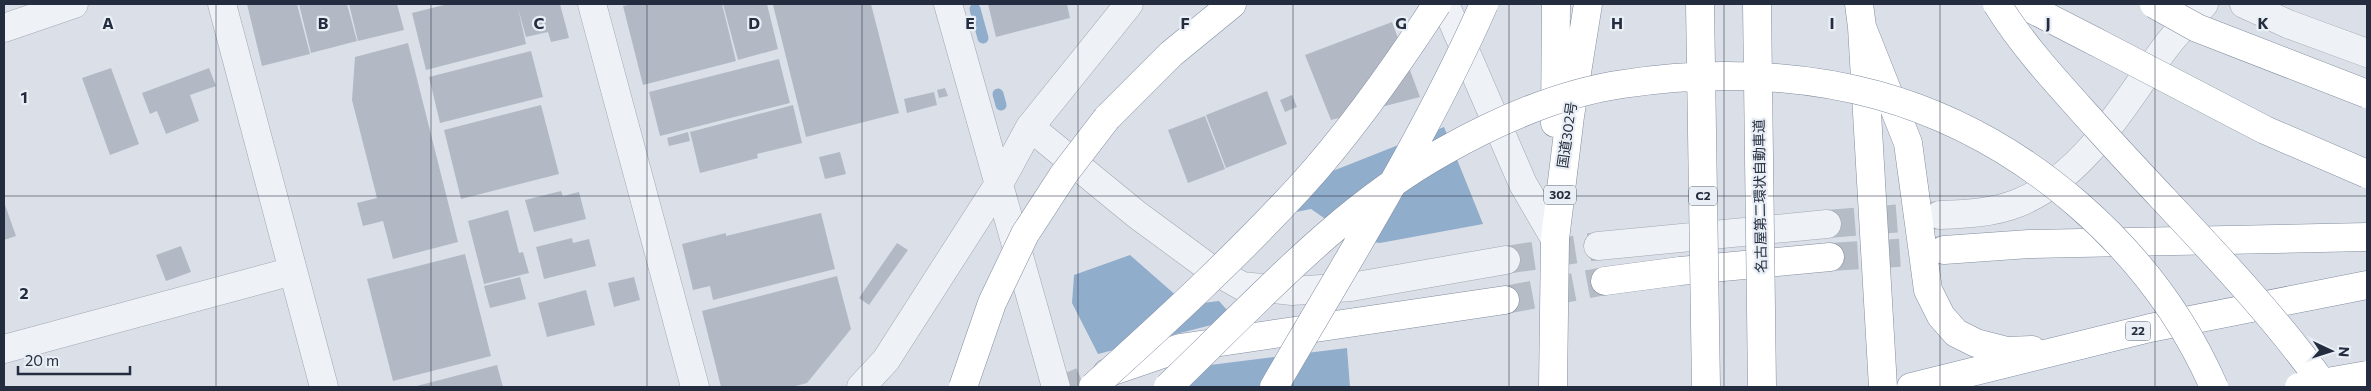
<svg xmlns="http://www.w3.org/2000/svg" width="2371" height="391" viewBox="0 0 2371 391" font-family="Commissioner,'Noto Sans JP',sans-serif">
	<style>
		.water { fill: #91adcc }
		.lines { fill: none; stroke-linecap: round; stroke-linejoin: round }
		.stream { stroke: #91adcc; stroke-width: 11 }
		.building { fill: #b2b9c5 }
		.minor-tunnel { stroke: #b6bcc6; stroke-width: 28; stroke-dasharray: 28 14; stroke-linecap: butt }
		.highway-tunnel { stroke: #b6bcc6; stroke-width: 28; stroke-dasharray: 28 14; stroke-linecap: butt }
		.minor-casing { stroke: #a0a7b2; stroke-width: 29 }
		.highway-casing { stroke: #818da0; stroke-width: 29 }
		.minor { stroke: #eef1f5; stroke-width: 28 }
		.highway { stroke: #fff; stroke-width: 28 }
		.highway-bridge-casing { stroke: #818da0; stroke-width: 29; stroke-linecap: butt }
		.highway-bridge { stroke: #fff; stroke-width: 28 }
		.grid { fill: none; stroke: #242d3f; stroke-width: 1; stroke-opacity: 0.55 }
		.labels { text-anchor: middle; stroke-width: 4.5; stroke-linejoin: round; paint-order: stroke }
		.shield { fill: #eaeff5; stroke: #5f6776; stroke-width: 1 }
		.shield-label { font-size: 12px; font-weight: bold; fill: #242d3f }
		.street-label { font-size: 14px; fill: #242d3f; stroke: #eaeff5 }
		.grid-label { font-size: 16px; text-anchor: middle; font-weight: bold; fill: #242d3f; stroke: #eaeff5; stroke-width: 4.5; stroke-linejoin: round; paint-order: stroke }
	</style>
	<rect width="100%" height="100%" fill="#dbe0e8"/>
	<path class="water" d="M1444,127L1483,224L1380,243L1356,240L1311,209L1291,213L1282,191Z
		M1130,255L1187,305L1219,301L1235,319L1098,354L1072,303L1074,275Z
		M1347,348L1350,387H1189L1186,368Z"/>
	<g class="lines">
		<path class="stream" d="M975,9L983,38
			M998,94L1001,105"/>
	</g>
	<path class="building" d="M247,4H297L310,54L262,66Z
		M299,4H347L357,41L311,53Z
		M349,4H397L404,30L358,41Z
		M448,4H530L521,7L530,4H560L569,38L551,42L548,32L526,37L518,8L526,44L426,70L412,13Z
		M634,4H722L736,61L643,85L623,6Z
		M723,4H767L778,49L738,60Z
		M871,4L899,113L806,137L773,5Z
		M988,4H1067L1070,18L996,37Z
		M1392,22L1420,97L1331,120L1305,55Z
		M408,43L458,242L393,259L383,221L363,226L357,203L377,198L352,100L355,57Z
		M531,51L543,97L440,123L429,77Z
		M779,59L790,103L660,136L649,92Z
		M111,68L139,144L110,155L82,78Z
		M209,68L216,86L190,95L199,121L166,134L157,111L150,114L142,93Z
		M945,88L948,96L939,98L937,90Z
		M1267,91L1287,144L1226,168L1206,115Z
		M934,92L937,105L907,113L904,99Z
		M1292,95L1297,107L1285,112L1280,100Z
		M541,105L559,174L461,199L444,130Z
		M793,105L802,143L757,154L758,158L700,173L690,132Z
		M1205,116L1225,169L1188,183L1168,130Z
		M688,132L690,141L669,146L667,138Z
		M840,152L846,174L825,179L819,157Z
		M561,191L563,196L579,192L586,219L534,232L525,200Z
		M4,202L16,236L4,240Z
		M508,210L519,253L523,252L529,273L484,284L468,221Z
		M821,213L835,269L713,300L710,286L693,290L682,244L726,233V236Z
		M572,238L573,243L589,239L596,266L544,279L536,247Z
		M897,243L908,250L869,305L859,298Z
		M181,246L191,272L166,281L156,255Z
		M465,254L491,356L393,381L367,279Z
		M837,276L851,329L807,383L792,387H721L702,311Z
		M520,277L526,299L490,308L484,286Z
		M634,277L640,300L614,307L608,283Z
		M586,290L595,325L547,337L538,303Z
		M497,365L503,387H413Z"/>
	<g class="lines">
		<path class="minor-tunnel" d="M1827,224L1940,215
			M1506,260L1598,246"/>
		<path class="highway-tunnel" d="M1830,257L1944,250
			M1505,300L1605,281
			M1068,387L1082,381"/>
		<defs>
			<path id="minor" d="M222,4L324,387
				M592,4L695,387
				M948,4L1056,387
				M1445,4L1523,184L1555,239
				M2244,4L2288,24L2367,53
				M4,28L74,4
				M1030,127L1136,214L1208,267L1242,286L1292,291L1351,287L1506,260
				M1940,215C1966,214 1993,213 2018,203C2089,174 2125,100 2168,44C2179,30 2192,17 2204,4
				M1598,246L1827,224
				M4,349L293,271
				M861,387L886,360L1000,182L1030,127L1129,4"/>
			<path id="highway" d="M1859,4L1862,27L1883,387
				M2022,4L2096,42
				M1862,27L1908,143L1928,290L1941,316L1956,333L1976,343L2007,351L2032,350
				M1107,118L1171,54L1232,4
				M1555,123L1556,4
				M1944,250L2029,244L2367,237
				M1605,281L1680,271L1830,257
				M1107,373L1180,348L1505,300
				M1553,387L1555,239L1570,116L1588,4
				M1911,387L2150,328L2367,285"/>
		</defs>
		<use href="#minor" class="minor-casing"/>
		<use href="#highway" class="highway-casing"/>
		<use href="#minor" class="minor"/>
		<use href="#highway" class="highway"/>
		<defs>
			<path id="highway-bridge" d="M1700,4L1706,387
				M1757,4L1762,387
				M1997,4C2024,48 2062,88 2097,127C2174,213 2258,293 2325,387
				M2154,4L2197,28L2367,94
				M2096,42L2265,130L2367,174
				M963,387L992,303L1025,234L1064,174L1107,118
				M1093,387C1164,323 1236,257 1301,186C1352,130 1396,67 1437,4
				M1168,387C1255,304 1338,210 1444,151C1499,120 1560,93 1623,84C1705,71 1796,73 1877,95C2024,136 2153,248 2214,387
				M1274,387C1347,261 1425,138 1484,4
				M2299,387L2367,375"/>
		</defs>
		<use href="#highway-bridge" class="highway-bridge-casing"/>
		<use href="#highway-bridge" class="highway-bridge"/>
	</g>
	<path class="grid" d="M216,4V387M431,4V387M647,4V387M862,4V387M1078,4V387M1293,4V387M1509,4V387M1724,4V387M1940,4V387M2155,4V387M4,196H2367"/>
	<g class="labels">
		<g class="shield">
			<rect x="1544" y="185.5" width="32" height="19" rx="4"/>
			<rect x="1689" y="186.5" width="28" height="19" rx="4"/>
			<rect x="2125.5" y="321.5" width="25" height="19" rx="4"/>
		</g>
		<g class="shield-label">
			<text x="1560" y="199">302</text>
			<text x="1703" y="200">C2</text>
			<text x="2138" y="335">22</text>
		</g>
		<g class="street-label">
			<text transform="translate(1567 135) rotate(-82)" y="5">国道302号</text>
			<text transform="translate(1760 196) rotate(-91)" y="5">名古屋第二環状自動車道</text>
		</g>
	</g>
	<g class="grid-label">
		<text x="108" y="29">A</text>
		<text x="323" y="29">B</text>
		<text x="539" y="29">C</text>
		<text x="754" y="29">D</text>
		<text x="970" y="29">E</text>
		<text x="1185" y="29">F</text>
		<text x="1401" y="29">G</text>
		<text x="1617" y="29">H</text>
		<text x="1832" y="29">I</text>
		<text x="2048" y="29">J</text>
		<text x="2263" y="29">K</text>
		<text x="24" y="103">1</text>
		<text x="24" y="299">2</text>
	</g>
	<rect width="2371" height="391" fill="none" stroke="#242d3f" stroke-width="10"/>
	<g transform="translate(2331 351) rotate(94)" stroke="#eaeff5" stroke-width="4" paint-order="stroke">
	<path d="M0-4L9 19L0 12L-9 19Z" fill="#242d3f"/>
	<text y="-8" font-size="14" font-weight="bold" text-anchor="middle" fill="#242d3f">N</text>
	</g>
	<path d="M18 366v8h112v-8" fill="none" stroke="#242d3f" stroke-width="2.5"/>
	<text x="25" y="366" font-size="15" fill="#242d3f" stroke="#eaeff5" stroke-width="4" paint-order="stroke">20 m</text>
</svg>
